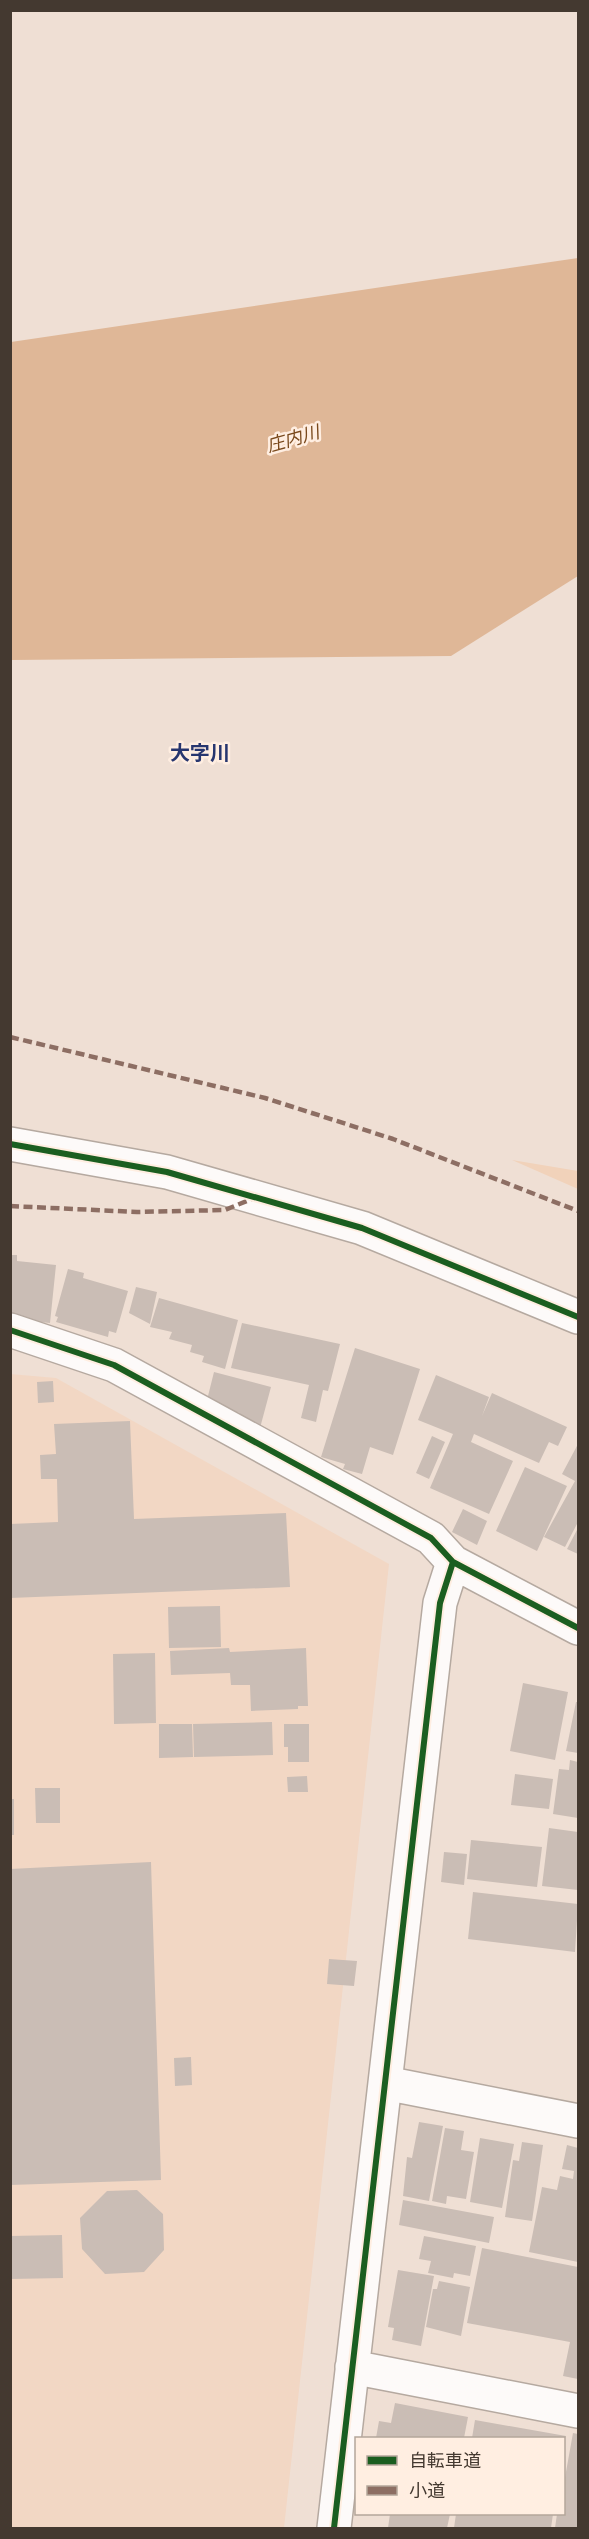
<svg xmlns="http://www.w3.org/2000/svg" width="589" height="2539" viewBox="0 0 589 2539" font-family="'Work Sans','Noto Sans JP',sans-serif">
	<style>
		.built { fill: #f2d7c4 }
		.green { fill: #f1d2ba }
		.water { fill: #dfb797 }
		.building { fill: #cabdb5 }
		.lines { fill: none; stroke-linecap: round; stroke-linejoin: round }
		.minor-casing { stroke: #b5a9a0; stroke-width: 36 }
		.minor { stroke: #fdfaf9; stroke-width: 33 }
		.quiet { stroke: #8d6e63; stroke-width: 4.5; stroke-dasharray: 9 4.5; stroke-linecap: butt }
		.cycleway-casing { stroke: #ffeee1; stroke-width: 10 }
		.cycleway { stroke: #1b5e20; stroke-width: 6 }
		.labels { text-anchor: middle; stroke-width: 5; stroke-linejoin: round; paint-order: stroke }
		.water-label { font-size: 18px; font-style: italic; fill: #7a491c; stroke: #ffeee1 }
		.quarter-label { font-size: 20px; font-weight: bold; fill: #27366f; stroke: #ffeee1 }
	</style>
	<rect width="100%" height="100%" fill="#efdfd4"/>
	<path class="built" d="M10,1374L56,1378L389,1564L284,2528H11Z"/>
	<path class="green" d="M512,1160L578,1171V1189Z"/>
	<path class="water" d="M578,258V576L451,656L11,660V342Z"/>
	<path class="building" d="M10,1255H17V1261L56,1265L50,1323L10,1319Z
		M68,1269L84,1273L83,1278L128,1291L116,1333L109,1331L108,1337L56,1322L58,1317L55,1316Z
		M136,1287L157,1292L150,1324L129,1313Z
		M159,1298L238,1320L225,1369L202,1362L204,1356L190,1352L192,1345L169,1339L172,1332L150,1327Z
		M242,1323L340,1344L328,1391L323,1390L316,1422L301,1418L309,1385L231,1368Z
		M355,1348L420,1369L393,1455L370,1447L362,1474L343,1469L345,1464L321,1457Z
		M214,1372L271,1387L260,1428L238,1422L240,1413L206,1404Z
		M436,1375L489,1397L482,1416L492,1393L567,1427L558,1446L549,1442L539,1463L474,1434L471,1442L513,1461L489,1514L430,1488L453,1434L418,1420Z
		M53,1381L54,1402L38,1403L37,1382Z
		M130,1421L134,1519L286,1513L290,1587L10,1598V1524L58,1522L57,1479H41L40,1455L56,1454L54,1424Z
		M432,1436L445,1442L429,1479L416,1473Z
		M578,1444V1522L565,1547L544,1537L575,1481L562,1474Z
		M525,1467L567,1486L537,1551L496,1531Z
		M463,1509L487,1521L477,1545L452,1532Z
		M578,1528V1554L567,1549Z
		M220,1606L221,1647L169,1648L168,1607Z
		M229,1648L230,1652L306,1648L308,1706H298V1709L251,1711L250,1685H231L230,1673L171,1675L170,1651Z
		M155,1653L156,1723L114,1724L113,1654Z
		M523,1683L568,1692L555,1760L510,1751Z
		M576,1702H578V1753L566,1751Z
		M272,1722L273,1755L194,1757L193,1724Z
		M159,1724H192L193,1757L159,1758Z
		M284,1724H309V1762H288V1747H284Z
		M570,1760L578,1762V1818L553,1814L559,1769L569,1770Z
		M515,1774L553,1779L549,1809L511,1805Z
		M307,1776L308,1792H288L287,1777Z
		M35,1788H60V1823H36Z
		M10,1799H14V1835H10Z
		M549,1828L578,1832V1890L542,1886Z
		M471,1840L542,1847L537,1887L467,1879Z
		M444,1852L467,1854L464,1885L441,1882Z
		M151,1862L161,2180L10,2185V1869Z
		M473,1892L578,1904L575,1952L468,1939Z
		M329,1959L357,1961L354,1986L327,1984Z
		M191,2057L192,2085L175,2086L174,2058Z
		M419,2122L443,2126L429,2201L403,2196L407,2157L412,2158Z
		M445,2128L464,2131L461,2150L474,2152L466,2199L447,2196L446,2204L432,2201Z
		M480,2138L514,2144L502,2208L470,2202Z
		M522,2142L543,2145L532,2221L505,2217L513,2160L519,2161Z
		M567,2145L578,2148V2262L529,2252L542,2187L557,2190L560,2176L573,2179L574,2171L562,2169Z
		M137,2190L163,2214L164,2250L144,2272L105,2274L82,2249L80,2218L107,2191Z
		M403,2200L494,2217L489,2243L399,2225Z
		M62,2235L63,2278L10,2279V2236Z
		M424,2236L476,2246L470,2276L454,2273L453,2278L428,2273L431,2261L419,2259Z
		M482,2248L578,2267V2379L563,2376L570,2342L467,2323Z
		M398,2270L434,2276L421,2346L392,2340L394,2328L388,2327Z
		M439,2281L470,2287L461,2336L426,2327L433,2289H437Z
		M395,2403L468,2417L464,2438H376L379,2421L391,2423Z
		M475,2420L566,2436L565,2438H472Z
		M573,2433L578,2434V2528H555L557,2514H564V2483Z
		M390,2514H450L447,2528H388Z
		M456,2514H553L551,2528H454Z"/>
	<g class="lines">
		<defs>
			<path id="minor" d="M10,1144L167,1172L362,1228L578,1317
				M10,1330L114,1365L431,1538L453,1562L578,1628
				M385,2083L578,2121
				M352,2367L578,2411
				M334,2528L440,1603L453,1562"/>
		</defs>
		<use href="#minor" class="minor-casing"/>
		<use href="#minor" class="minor"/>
		<path class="quiet" d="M10,1037L265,1098L393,1139L578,1211
			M10,1206L137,1212L225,1210L254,1198"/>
		<defs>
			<path id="cycleway" d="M10,1144L167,1172L362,1228L578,1317
				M10,1330L114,1365L431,1538L453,1562L578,1628
				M334,2528L440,1603L453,1562"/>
		</defs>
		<use href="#cycleway" class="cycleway-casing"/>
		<use href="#cycleway" class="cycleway"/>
	</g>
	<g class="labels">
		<g class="water-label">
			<text transform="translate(293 439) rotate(-16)" y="6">庄内川</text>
		</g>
		<g class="quarter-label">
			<text x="200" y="760">大字川</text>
		</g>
	</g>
	<rect width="589" height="2539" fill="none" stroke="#443930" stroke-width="24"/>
	<rect x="355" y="2437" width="210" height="78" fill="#ffeee1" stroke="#b4a69a" stroke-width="1.5"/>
	<rect x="367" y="2456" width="30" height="9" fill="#1b5e20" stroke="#b4a69a" stroke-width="1.5"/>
	<text x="409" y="2467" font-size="18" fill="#443930">自転車道</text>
	<rect x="367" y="2486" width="30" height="9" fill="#8d6e63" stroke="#b4a69a" stroke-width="1.5"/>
	<text x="409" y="2497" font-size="18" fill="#443930">小道</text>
</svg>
